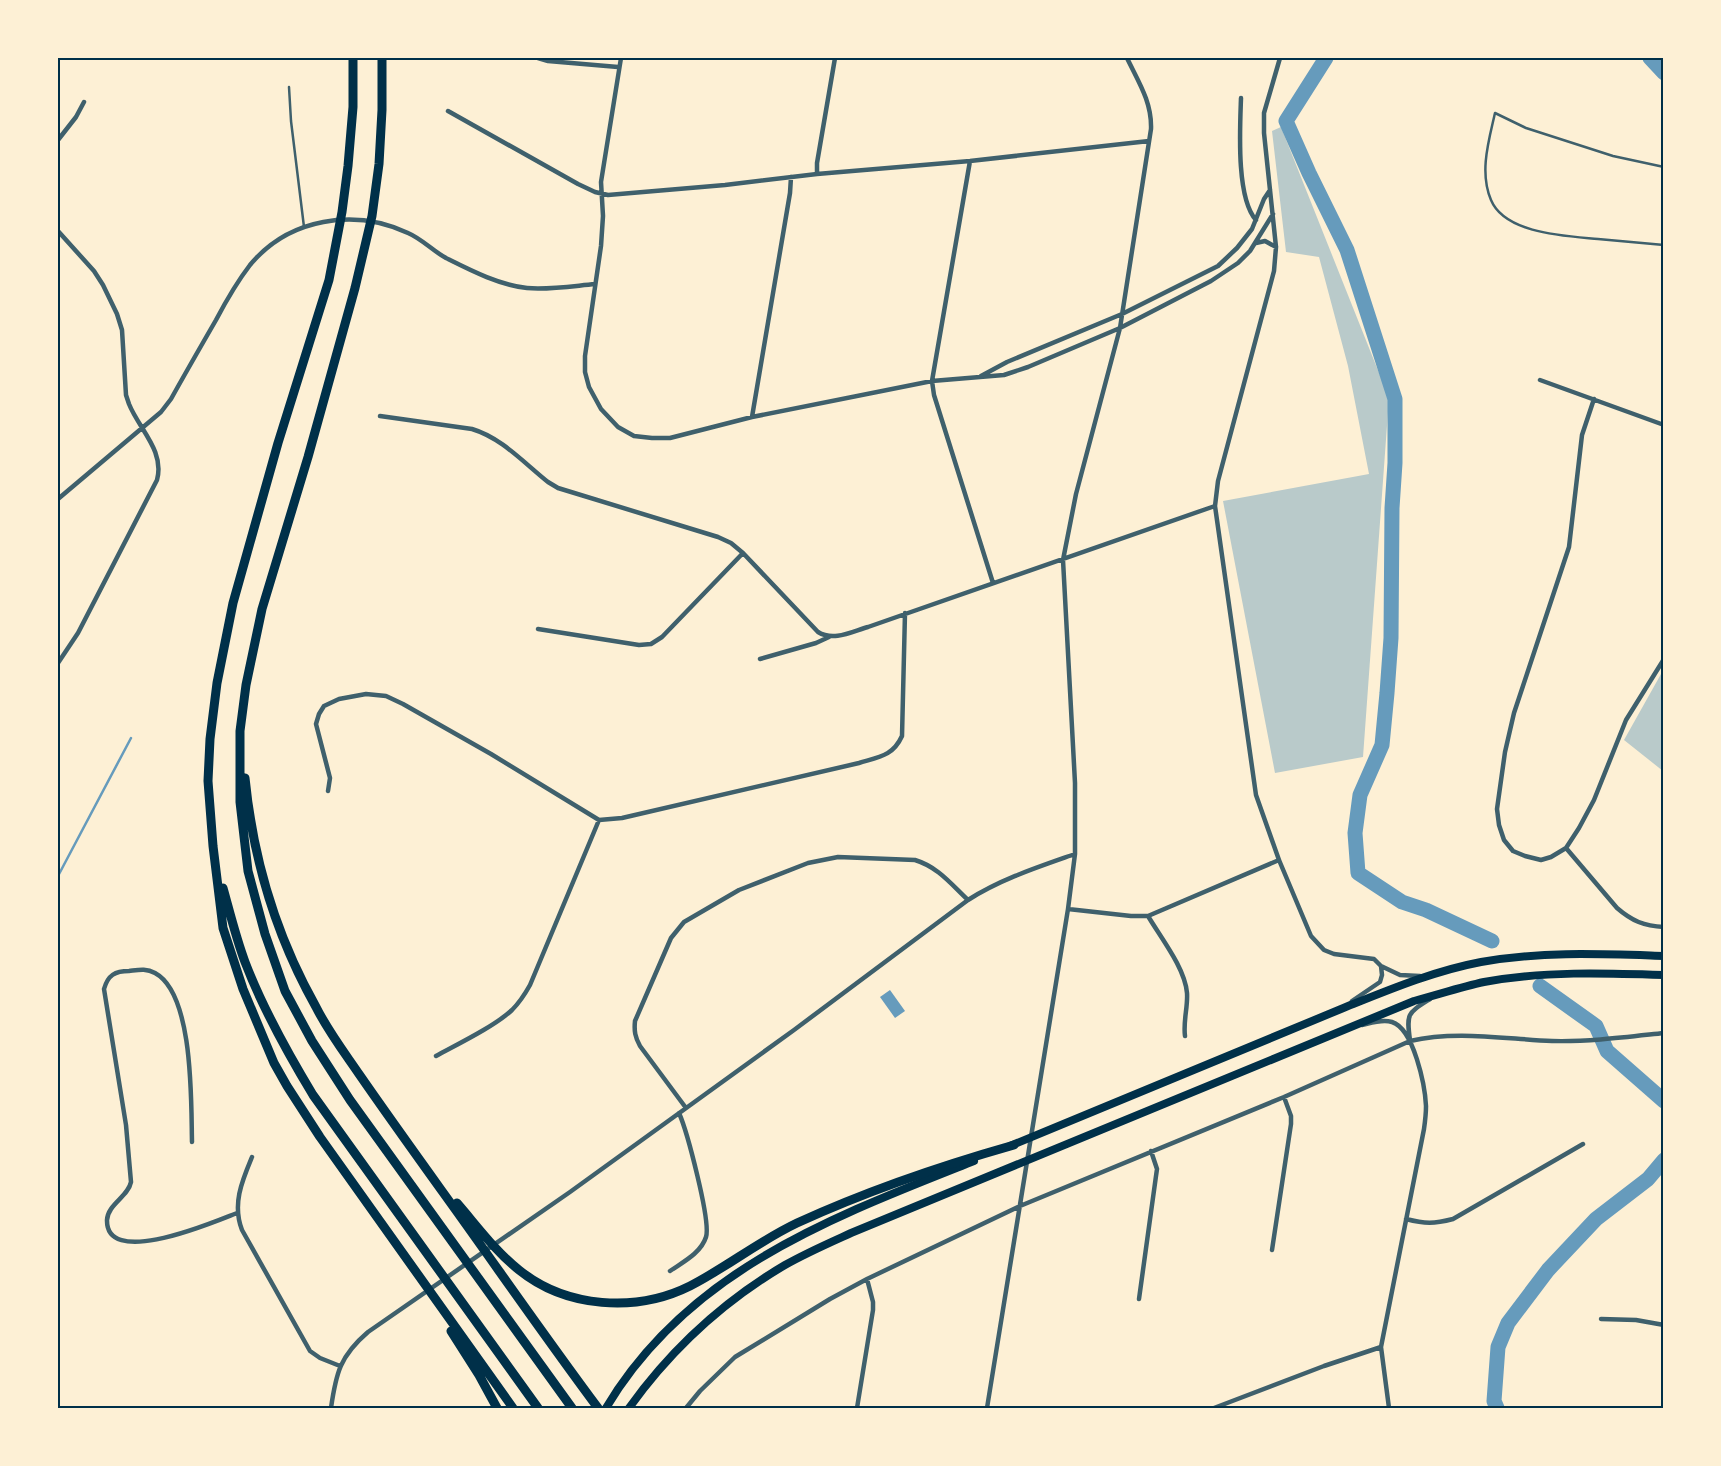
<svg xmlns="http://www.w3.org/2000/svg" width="1721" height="1466" viewBox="0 0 1721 1466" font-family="Merriweather,serif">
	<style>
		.green { fill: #b9caca }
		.water { fill: #669bbc }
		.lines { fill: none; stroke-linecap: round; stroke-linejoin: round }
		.stream { stroke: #669bbc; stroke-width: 2.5 }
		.river { stroke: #669bbc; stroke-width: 15 }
		.service { stroke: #3f606c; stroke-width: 2.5 }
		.minor { stroke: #3f606c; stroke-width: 4.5 }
		.trunk { stroke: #003049; stroke-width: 8 }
		.motorway { stroke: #003049; stroke-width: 9 }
		.neatline { fill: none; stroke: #003049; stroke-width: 2 }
	</style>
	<rect width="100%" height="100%" fill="#fdf0d5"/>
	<path class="green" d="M1281,127L1389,398L1363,757L1275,773L1223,501L1369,474L1348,366L1319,257L1286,252L1272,131Z
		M1661,674L1664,676L1663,771L1624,740Z"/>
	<path class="water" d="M890,990L905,1011L895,1018L880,997Z"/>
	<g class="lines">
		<path class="stream" d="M58,876L131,738"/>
		<path class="river" d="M1326,58L1286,121L1309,173L1347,250L1395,399V463L1392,508L1391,638L1387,693L1382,745L1360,795L1355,833L1358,873L1402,902L1426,910L1492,941
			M1650,58L1664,73
			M1540,986L1596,1026L1607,1051L1664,1101
			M1497,1408L1494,1401L1498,1347L1508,1323L1548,1270L1596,1219L1648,1179L1664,1160"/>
		<path class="service" d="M289,87L291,121L304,227
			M1664,167L1613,156L1526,128L1495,113C1489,140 1479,172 1491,200C1505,234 1567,236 1598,239C1620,241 1642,243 1664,245"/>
		<path class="minor" d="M538,58L548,61L618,67
			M621,58L601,182L603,216L601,246L585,356V372L589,387L601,409L618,427L634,436L652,438H670L752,417L932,381L1004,375L1028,367L1120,328L1211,281L1238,263L1250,251L1273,214
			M1280,58L1264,113V133L1276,247L1274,271L1218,481L1215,506L1256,795L1279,860L1311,936L1324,950L1334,954L1374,959L1381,966L1400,975L1420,976
			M1241,98C1240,128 1236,198 1256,220
			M448,111L578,184L595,192L608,195L725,185L817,174L970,161L1149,141
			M58,140L76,117L84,102
			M970,161L932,381L934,395L993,583
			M817,174V163L835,58
			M58,231L94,271L103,285L117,314L122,330L126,395L129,404C139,429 165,451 157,480L78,633L58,663
			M1256,243L1265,241L1276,247
			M981,376L1007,362L1122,314L1218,266L1237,248L1252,229L1264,199L1270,190
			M1540,380L1664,425
			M1594,399L1582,435L1569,547L1514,713L1505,752L1497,809L1499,825L1504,840L1513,851L1525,856L1541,860L1551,857L1566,848L1579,828L1594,800L1626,720L1664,659
			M380,416L472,429C502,438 524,463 548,482L558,488L718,537L731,543L743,553L818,632C834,642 853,631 868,627L1215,506
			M752,417L790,193L791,177
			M58,499L161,412L171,399C186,372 201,346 216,320C226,301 237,282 250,265C289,218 354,208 408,233C422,239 433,251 446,258C470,270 499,285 527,288C549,290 573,286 595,284
			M538,629L639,645L651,644L662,637L743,553
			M760,659L816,643L829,637
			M328,791L330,778L316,724L319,714L324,706L339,699L366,694L386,696L403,704L491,754L599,820L622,818L859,763C879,757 893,756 902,736L905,613
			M1566,848L1617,908C1632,921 1644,926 1664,927
			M1068,909L1131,916H1148L1279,860
			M1148,916C1161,938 1185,968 1187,993C1188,1007 1183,1021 1185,1036
			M1352,1001L1380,982L1382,975L1381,966
			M1362,1025C1371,1023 1382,1019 1392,1022C1414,1029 1425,1086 1426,1106C1426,1114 1425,1122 1424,1129L1381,1347L1389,1408
			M1410,1040C1406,1013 1408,1013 1430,999
			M436,1056C458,1044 495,1026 512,1010C520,1002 525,994 530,985L599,820
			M686,1108L640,1046C635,1037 634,1031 635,1021L671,938L684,922L739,890L808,863L838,857L915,860C938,867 951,884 968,900
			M192,1142C191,1103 194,994 155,973C146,968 138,970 129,971C115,971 108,975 104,989L126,1125L131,1182C128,1197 108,1204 107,1220C106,1269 216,1221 237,1213
			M252,1157C242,1181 232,1204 242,1230L310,1351L320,1358L340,1366
			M1406,1219C1425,1224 1434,1224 1453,1219L1583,1144
			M1272,1250L1291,1124V1116L1284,1097
			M670,1271C683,1262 701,1253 706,1237C711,1221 687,1131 679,1113
			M1139,1299L1156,1176L1157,1169L1151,1151
			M1601,1319L1636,1320L1664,1325
			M331,1408C336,1373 340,1356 368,1332L570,1192L794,1030L968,900C1001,879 1038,867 1075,854
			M686,1408L700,1391L735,1357L830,1299L867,1279L1020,1206L1284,1097L1410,1041C1456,1030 1505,1039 1552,1041C1589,1042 1627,1037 1664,1033
			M857,1408L873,1310V1302L867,1279
			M987,1408L1068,909L1075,854V783L1063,560L1076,494L1120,328L1151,129C1152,102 1138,81 1127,58
			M1214,1408L1324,1366L1381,1347"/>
		<path class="trunk" d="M1010,1146L1341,1009C1386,991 1433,971 1481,962C1543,951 1602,954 1664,956
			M606,1408C688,1270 833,1217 974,1161
			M629,1408C670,1351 724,1301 785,1265C806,1253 829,1243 851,1233L1414,1001C1437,995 1461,987 1484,982C1543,971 1604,973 1664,975"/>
		<path class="motorway" d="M353,58V107L348,166L342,212L329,280L278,443L233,603L217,683L210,739L208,781L213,846L223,928L243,989L274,1063L287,1086L320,1137L513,1408
			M382,58V110L379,164L372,216L355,288L308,457L262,609L246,685L240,731V802L248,871L265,934L285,991L312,1041L350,1100L572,1408
			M245,778C253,859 276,936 316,1007C328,1031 344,1052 359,1074C386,1113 414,1152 442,1191C494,1263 545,1337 598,1408
			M223,888C230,913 236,938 245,962C263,1009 287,1052 313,1095L538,1408
			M457,1203C477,1226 495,1251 519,1270C566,1308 636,1313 690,1286C727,1267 759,1241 797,1223C867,1191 940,1166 1014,1145
			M451,1331L479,1375L497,1408"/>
	</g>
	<rect width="1721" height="1466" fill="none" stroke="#fdf0d5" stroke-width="118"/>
	<rect x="59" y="59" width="1603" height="1348" class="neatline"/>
</svg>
